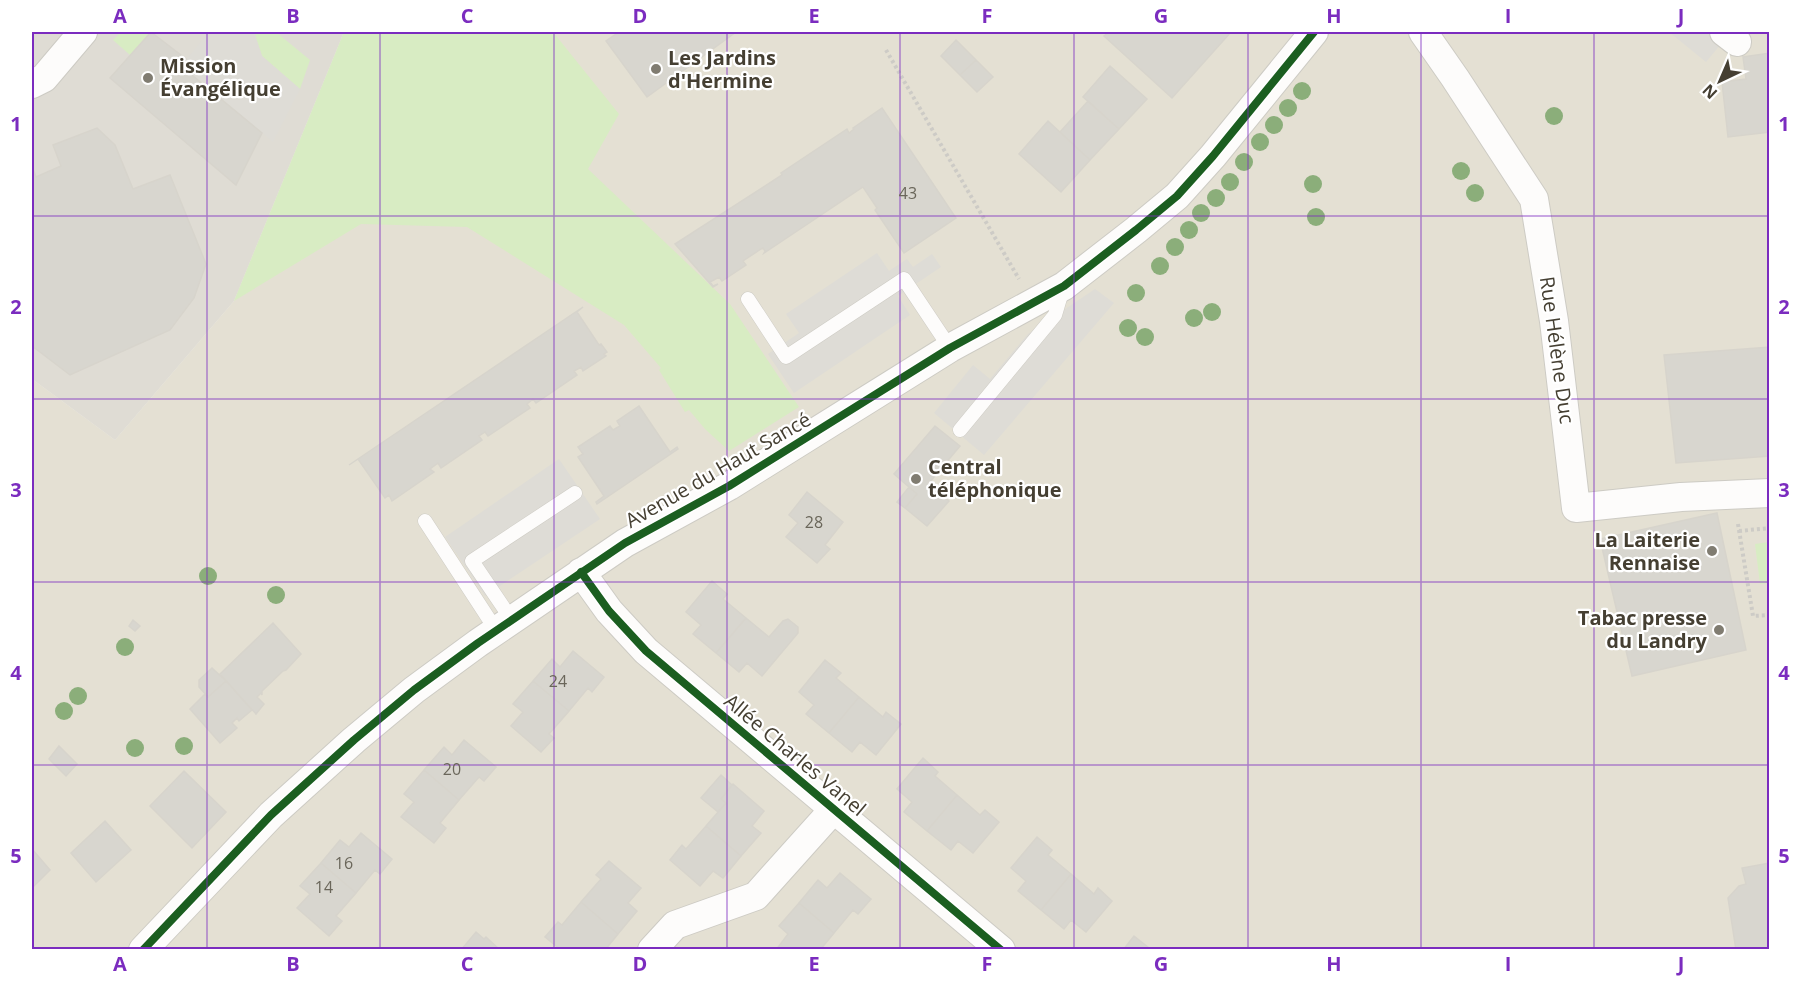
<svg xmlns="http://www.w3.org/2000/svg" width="1801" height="981" viewBox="0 0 1801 981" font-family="'Open Sans',sans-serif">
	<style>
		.residential { fill: #e4e0d3 }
		.industrial { fill: #dfdcd4 }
		.green { fill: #d8ecc3 }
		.parking { fill: #dedcd6 }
		.building { fill: #d8d6cf; stroke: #d7d4cc; stroke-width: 1.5 }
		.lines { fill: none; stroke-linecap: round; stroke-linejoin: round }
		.lane-casing { stroke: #cdcbc4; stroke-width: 15 }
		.street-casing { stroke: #cdcbc4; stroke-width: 30 }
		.path { stroke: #cdcbc6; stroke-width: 4; stroke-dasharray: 3 3; stroke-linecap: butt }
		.lane { stroke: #fdfcfb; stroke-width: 14 }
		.street { stroke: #fdfcfb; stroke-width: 28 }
		.cycleway-casing { stroke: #fff; stroke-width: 11 }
		.cycleway { stroke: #1b5e20; stroke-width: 8 }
		.tree { fill: #8bae7a }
		.grid { fill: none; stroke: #7b2cbf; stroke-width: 1.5; stroke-opacity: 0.55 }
		.poi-dot { fill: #807c71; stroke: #fff; stroke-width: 2 }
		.labels { text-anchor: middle; stroke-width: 4.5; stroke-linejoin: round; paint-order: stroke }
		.number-label { font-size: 16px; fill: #6a665a }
		.poi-label { font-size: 20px; font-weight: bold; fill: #453f32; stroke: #fff; text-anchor: start }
		.street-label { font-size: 20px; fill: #453f32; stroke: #fff }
		.neatline { fill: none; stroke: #7b2cbf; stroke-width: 2 }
		.grid-label { font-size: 20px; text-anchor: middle; font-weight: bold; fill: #7b2cbf }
	</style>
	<rect width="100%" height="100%" fill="#efede6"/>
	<path class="residential" d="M344,32H1769V949H32V379L115,440L234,301Z"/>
	<path class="industrial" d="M32,32H344L234,301L115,440L32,379Z"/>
	<path class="green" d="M121,32H151L130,55L113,40Z
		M254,32H276L310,60L300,89L262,56Z
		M344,32H553L619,114L588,169L730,304L799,407L729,451L705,429L689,410L685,412L659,370L661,368L624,325L467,227L361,224L234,301Z
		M1769,542V583L1760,584L1755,544Z"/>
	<path class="parking" d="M209,32H254L262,56L300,89L273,142L181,66Z
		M1669,32H1731L1706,62Z
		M877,253L889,271L907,259L913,267L932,254L941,267L898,296L910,315L794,393L768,354L799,333L786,314Z
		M1095,289L1114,303L984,455L934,413L973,365L990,379L1028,334Z
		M559,459L600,519L485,596L445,537Z"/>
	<path class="building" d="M151,32L186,59L181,66L262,133L236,185L110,78Z
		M619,32H736L647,97L606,41Z
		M1109,32H1231L1172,98L1104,36Z
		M956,40L976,60L960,75L941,56Z
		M1770,53V132L1728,137L1722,82L1746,79L1743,57Z
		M976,60L993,77L977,92L960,75Z
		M1110,66L1147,99L1119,129L1083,97Z
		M1088,101L1119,129L1090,160L1060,132Z
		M882,108L956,218L904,253L875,210L877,208L863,187L764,253L765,251L763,248L761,249L743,261L746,265L722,281L719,277L710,282L713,286L718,284L713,287L675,244L782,175L781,173L847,129L849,133L854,129L853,128Z
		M1048,121L1090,160L1061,192L1019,154Z
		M97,128L115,145L133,189L170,175L206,264L194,298L170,330L70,375L32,346V166L36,177L61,166L53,145Z
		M583,307L577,312L599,345L601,344L607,352L604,354L606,356L583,371L581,367L574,371L577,375L536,403L533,399L527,404L530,408L488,436L485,432L479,436L482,440L441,468L438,463L430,469L434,472L392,501L389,495L385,498L358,459L349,465Z
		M1770,347V456L1676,463L1664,355Z
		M639,406L670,452L677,447L678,449L597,504L596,502L604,496L578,457L583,454L578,447L610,426L613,430L620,426L617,421Z
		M935,426L960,446L929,483L949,501L927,526L905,508L917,494L894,474Z
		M909,487L917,494L905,508L897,502Z
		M807,492L843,522L825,545L830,549L817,563L786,537L798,523L789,515Z
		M1717,513L1746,650L1632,676L1600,539Z
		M712,581L727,594L723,599L746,618L716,653L693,634L701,625L686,612Z
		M746,618L769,637L783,621L788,619L798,627V633L762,676L747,663L739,672L716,653Z
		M133,620L140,626L135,631L129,626Z
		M273,623L301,654L286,670L283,671L262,691V695L261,693L257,697L264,704L256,714L220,674Z
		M573,651L604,677L592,692L588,688L569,711L533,681L552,659L560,667Z
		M825,660L841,673L836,678L859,697L829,733L806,714L814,705L799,692Z
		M212,668L226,681L208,697L199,687V680Z
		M226,681L252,710L239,721L237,718L232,723L237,728L220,743L190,709L205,694L208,697Z
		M533,681L569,711L549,734L554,738L541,752L511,726L523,712L513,704Z
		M859,697L883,717L886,712L901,724L876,755L860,742L852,752L829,733Z
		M464,740L496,767L484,781L479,777L459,800L424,770L444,747L452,755Z
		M59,746L77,764L66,776L49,759Z
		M923,758L938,772L935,776L957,795L927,831L904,812L912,802L897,789Z
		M424,770L459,800L440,823L446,828L434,843L401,817L414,802L404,794Z
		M184,771L226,812L192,848L150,806Z
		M721,775L732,785L721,799L726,803L718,812L701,798Z
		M733,784L764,811L752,826L761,833L741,856L706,826L726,803L721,799Z
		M957,795L980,815L985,810L999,822L973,853L958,841L951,850L927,831Z
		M105,821L131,850L96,882L71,853Z
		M706,826L741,856L723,878L713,871L700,886L670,860L682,845L686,849Z
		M361,833L392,859L380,874L375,870L356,893L321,863L340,840L349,847Z
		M1037,837L1052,850L1048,855L1071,874L1041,910L1018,891L1026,881L1011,868Z
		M32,849L50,870L32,888Z
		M609,861L641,888L628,903L637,911L618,934L581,902L601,879L596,875Z
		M321,863L356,893L336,916L342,921L329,936L297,908L310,894L300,886Z
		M1770,863V950H1736L1728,898L1739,886L1746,884L1742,868Z
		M840,873L871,899L858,914L853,910L834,933L799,903L818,880L827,888Z
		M1071,874L1094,894L1098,888L1112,901L1086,932L1071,920L1064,929L1041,910Z
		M581,902L618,934L605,950H592L590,948L588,950H561L545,937L558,922L562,925Z
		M799,903L834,933L820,950H776L788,934L779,926Z
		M476,932L484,939L486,937L500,950H461Z
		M1134,936L1149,948L1148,950H1123Z"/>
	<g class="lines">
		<defs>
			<path id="lane" d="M748,299L786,357L904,279L950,348
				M960,430L1055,315L1063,288
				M425,521L496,630
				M512,620L472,561L575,493"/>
			<path id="street" d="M1423,32L1455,78L1534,199L1554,321L1576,508L1681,497L1770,493
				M1724,32L1737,42
				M32,84L44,78L83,32
				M581,572L609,611L646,651L1001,950
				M143,950L271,815L354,740L414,690L478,643L625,543L729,486L950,348L1064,286L1136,230L1177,196L1213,156L1314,32
				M652,950L675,925L756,896L834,809"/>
		</defs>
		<use href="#lane" class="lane-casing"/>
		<use href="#street" class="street-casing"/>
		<path class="path" d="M886,50L1019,279
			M1738,524L1753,616L1770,615
			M1739,531L1770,528"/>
		<use href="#lane" class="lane"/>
		<use href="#street" class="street"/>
		<defs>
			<path id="cycleway" d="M581,572L609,611L646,651L1001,950
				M143,950L271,815L354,740L414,690L478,643L625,543L729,486L950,348L1064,286L1136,230L1177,196L1213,156L1314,32"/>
		</defs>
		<use href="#cycleway" class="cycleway-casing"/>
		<use href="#cycleway" class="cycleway"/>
	</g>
	<g class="tree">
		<circle cx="1302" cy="91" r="9"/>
		<circle cx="1288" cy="108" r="9"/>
		<circle cx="1554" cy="116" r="9"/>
		<circle cx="1274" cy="125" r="9"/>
		<circle cx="1260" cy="142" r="9"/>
		<circle cx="1244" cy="162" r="9"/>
		<circle cx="1461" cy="171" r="9"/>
		<circle cx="1230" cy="182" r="9"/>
		<circle cx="1313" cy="184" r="9"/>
		<circle cx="1475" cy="193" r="9"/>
		<circle cx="1216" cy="198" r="9"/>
		<circle cx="1201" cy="213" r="9"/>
		<circle cx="1316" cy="217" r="9"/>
		<circle cx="1189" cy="230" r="9"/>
		<circle cx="1175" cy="247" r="9"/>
		<circle cx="1160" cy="266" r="9"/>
		<circle cx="1136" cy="293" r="9"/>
		<circle cx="1212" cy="312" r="9"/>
		<circle cx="1194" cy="318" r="9"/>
		<circle cx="1128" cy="328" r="9"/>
		<circle cx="1145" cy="337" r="9"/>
		<circle cx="208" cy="576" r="9"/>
		<circle cx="276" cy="595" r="9"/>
		<circle cx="125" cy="647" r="9"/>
		<circle cx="78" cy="696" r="9"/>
		<circle cx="64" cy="711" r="9"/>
		<circle cx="184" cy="746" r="9"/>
		<circle cx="135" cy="748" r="9"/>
	</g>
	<path class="grid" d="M207,32V950M380,32V950M554,32V950M727,32V950M900,32V950M1074,32V950M1248,32V950M1421,32V950M1594,32V950M32,216H1770M32,399H1770M32,582H1770M32,765H1770"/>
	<g class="poi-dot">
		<circle cx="656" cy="69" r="6"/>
		<circle cx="148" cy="78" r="6"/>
		<circle cx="916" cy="479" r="6"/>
		<circle cx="1712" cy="551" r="6"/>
		<circle cx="1719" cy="630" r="6"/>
	</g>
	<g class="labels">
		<g class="number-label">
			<text x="908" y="199">43</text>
			<text x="814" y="528">28</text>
			<text x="558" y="687">24</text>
			<text x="452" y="775">20</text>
			<text x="344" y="869">16</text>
			<text x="324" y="893">14</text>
		</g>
		<g class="poi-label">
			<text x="668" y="65">Les Jardins<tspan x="668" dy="23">d'Hermine</tspan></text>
			<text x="160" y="73">Mission<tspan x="160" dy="23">Évangélique</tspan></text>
			<text x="928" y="474">Central<tspan x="928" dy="23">téléphonique</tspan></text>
			<text x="1700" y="547" text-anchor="end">La Laiterie<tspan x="1700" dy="23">Rennaise</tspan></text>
			<text x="1707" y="625" text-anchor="end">Tabac presse<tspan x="1707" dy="23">du Landry</tspan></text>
		</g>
		<g class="street-label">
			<text transform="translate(1557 350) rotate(82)" y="7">Rue Hélène Duc</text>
			<text transform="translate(718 470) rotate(-30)" y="7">Avenue du Haut Sancé</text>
			<text transform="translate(795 755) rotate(40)" y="7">Allée Charles Vanel</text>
		</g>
	</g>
	<rect width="1801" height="981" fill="none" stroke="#ffffff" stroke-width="66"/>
	<g transform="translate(1720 81) rotate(224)" stroke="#ffffff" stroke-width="4.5" paint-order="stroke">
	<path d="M0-4.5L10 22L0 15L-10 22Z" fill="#453f32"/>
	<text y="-9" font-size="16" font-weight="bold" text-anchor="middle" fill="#453f32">N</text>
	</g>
	<rect x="33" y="33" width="1735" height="915" class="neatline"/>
	<g class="grid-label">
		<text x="120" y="23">A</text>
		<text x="293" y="23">B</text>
		<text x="467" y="23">C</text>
		<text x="640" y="23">D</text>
		<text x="814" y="23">E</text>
		<text x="987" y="23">F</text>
		<text x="1161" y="23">G</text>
		<text x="1334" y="23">H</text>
		<text x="1508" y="23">I</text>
		<text x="1681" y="23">J</text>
		<text x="16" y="131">1</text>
		<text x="1784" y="131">1</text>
		<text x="16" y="314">2</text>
		<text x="1784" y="314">2</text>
		<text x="16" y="497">3</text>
		<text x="1784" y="497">3</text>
		<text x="16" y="680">4</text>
		<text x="1784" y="680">4</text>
		<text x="16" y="863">5</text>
		<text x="1784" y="863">5</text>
		<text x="120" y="971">A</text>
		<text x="293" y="971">B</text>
		<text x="467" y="971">C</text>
		<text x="640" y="971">D</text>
		<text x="814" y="971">E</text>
		<text x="987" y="971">F</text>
		<text x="1161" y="971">G</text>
		<text x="1334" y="971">H</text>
		<text x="1508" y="971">I</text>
		<text x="1681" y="971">J</text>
	</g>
</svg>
